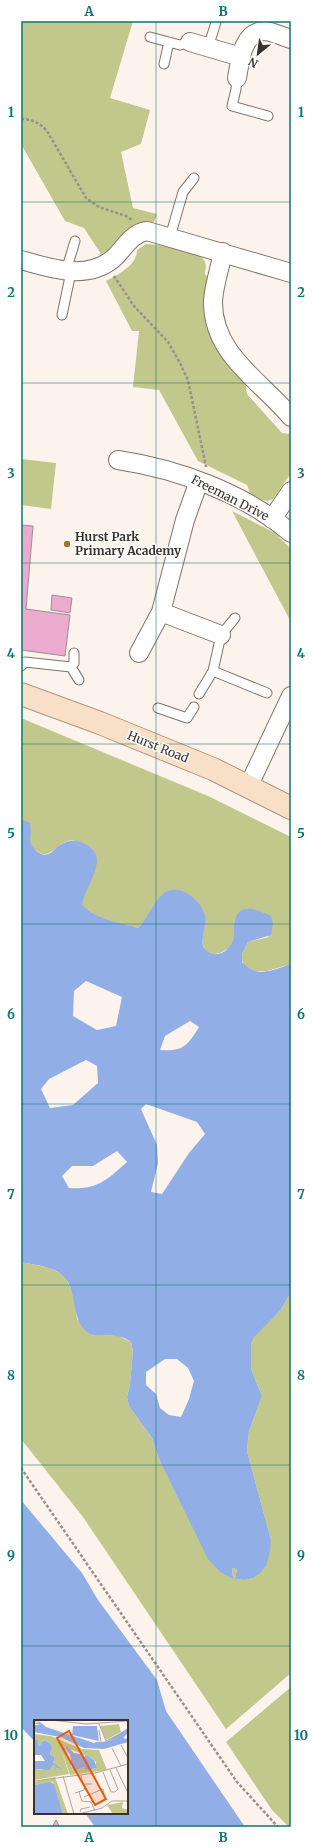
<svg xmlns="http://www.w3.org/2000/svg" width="312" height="1848" viewBox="0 0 312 1848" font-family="Merriweather,serif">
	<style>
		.green { fill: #c2c88c }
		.water { fill: #92aee6; fill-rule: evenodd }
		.building { fill: #eaabcf; stroke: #a18b97 }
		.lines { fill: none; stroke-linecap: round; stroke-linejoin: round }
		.lane-casing { stroke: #867265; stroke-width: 11 }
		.street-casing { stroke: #867265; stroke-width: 20 }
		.primary-casing { stroke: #b29578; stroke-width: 24 }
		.path { stroke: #99908a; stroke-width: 2.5; stroke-dasharray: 3 2; stroke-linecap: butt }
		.lane { stroke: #fff; stroke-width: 9 }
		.street { stroke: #fff; stroke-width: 18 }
		.primary { stroke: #f7e0c7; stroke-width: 22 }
		.grid { fill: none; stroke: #0f766e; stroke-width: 1; stroke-opacity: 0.55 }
		.poi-dot { fill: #a8742d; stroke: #fff; stroke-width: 1.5 }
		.labels { text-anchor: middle; stroke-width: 3; stroke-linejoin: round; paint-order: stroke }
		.street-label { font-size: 12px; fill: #3a312b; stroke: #fff }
		.poi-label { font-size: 12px; font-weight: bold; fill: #3a312b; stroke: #fff; text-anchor: start }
		.inset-road { fill: none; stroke: #aea59f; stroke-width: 1 }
		.view { fill: #e8590c; fill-opacity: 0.15; stroke: #e8590c; stroke-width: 2 }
		.inset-edge { fill: none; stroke: #3a312b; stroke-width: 2 }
		.neatline { fill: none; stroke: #0f766e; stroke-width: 1.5 }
		.grid-label { font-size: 13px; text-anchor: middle; font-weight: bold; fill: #0f766e }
	</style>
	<rect width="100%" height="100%" fill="#fcf3ed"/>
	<path class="green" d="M21,21H133L110,98L150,110L141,144L121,152L133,208L157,214L154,222L131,228L113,247L101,254L84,228L65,221L21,144Z
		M146,244C158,244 197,250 204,260C207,264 205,270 205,275L209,276L245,379L247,394L282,433L291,434V473L273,499L268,501L262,500L250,493L247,485L198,461L159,390L133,387L139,331H132L106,281C119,274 137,265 137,250Z
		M21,459L56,463L51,509L21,505Z
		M232,511L275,533L291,549V622Z
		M21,718L208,796L291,837V964L267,971H249C238,958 241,956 248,942L269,937L235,919C235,926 237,935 234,941C230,952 206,962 203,945C202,936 205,925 205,917L142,924L138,928C121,923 92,919 82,904L83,898L77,841C75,841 71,840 68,841C57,843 50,860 38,852C35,849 31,846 30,842C27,836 32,830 30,824L21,819Z
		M21,1262L50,1268L64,1275L74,1295L77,1319L93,1335L119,1336L131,1342L133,1351L130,1384L127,1397L129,1406L152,1438L159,1459L178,1495L233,1578L232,1568L237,1569L235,1579L245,1580L253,1578L271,1540L247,1451L249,1431L262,1396L251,1369V1343L253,1337L280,1311L289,1296L291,1290V1673L226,1729L83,1517L21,1439Z
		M291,1687V1827H289L272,1810L226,1742Z"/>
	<path class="water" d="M21,819L30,823C33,833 26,841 35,849C38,853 43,856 48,854C52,853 56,847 60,845C70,838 82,840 91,848C97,854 98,859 96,867C93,880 85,891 82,904C91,918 122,923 138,928L142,924C148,915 155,901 163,894C178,881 201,900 205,915C207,925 201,937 203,946C205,951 211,954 215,954C221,954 225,952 228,948C238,939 232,931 235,920C240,901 260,911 271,916L273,924L271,935L248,942L242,954V962C257,979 272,970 291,964V1290L289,1296L280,1311L254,1337L251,1343V1369L262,1396L249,1431L247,1451L271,1540L270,1551L266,1566L260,1573L253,1578L245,1580L235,1579L237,1569L232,1568L233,1579L220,1572L208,1559L159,1459L152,1438L129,1406L127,1397L130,1384L133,1351L131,1342C116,1330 97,1340 87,1332C79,1325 77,1317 75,1308C70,1268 56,1269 21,1262ZM86,981L122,997L116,1026L97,1030L73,1016L74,991ZM190,1021L199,1027C188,1045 183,1052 160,1050L165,1036ZM86,1060L97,1066L98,1083L73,1105L50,1108L41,1089L49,1079ZM146,1104L197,1122L205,1134L189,1153L162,1194L151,1192L158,1163L157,1145L141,1109ZM117,1151L127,1162C107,1180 97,1190 69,1188L62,1176L72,1166H93ZM165,1359H177L188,1368L194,1381L189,1399L181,1417L169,1415L160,1408L156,1394L146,1385V1372Z
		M21,1500L82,1573L98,1600L157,1680L166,1711L245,1827H95L85,1813H127V1721H35V1742L21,1727Z"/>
	<path class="building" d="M21,525L33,526L26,609L70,615L65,656L21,650Z
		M52,595L72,598L70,613L51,610Z
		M56,1820L60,1827H52Z"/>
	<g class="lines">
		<defs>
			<path id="lane" d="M150,37L180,45L190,42
				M208,48L216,22
				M164,64L169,42
				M237,78L236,89L232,106L268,116
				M170,237L183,192L194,178
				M66,271L75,241
				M62,315L71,272
				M21,666L25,662L71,667L79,680
				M71,667L74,663V653
				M213,671L267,693
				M199,694L213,671L221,635L235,618
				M158,708L187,718L194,707"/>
			<path id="street" d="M190,42L241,57
				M237,78C240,62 242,32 264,31C272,31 283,37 291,39
				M223,252C220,268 214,285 213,301C212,354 261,381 291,417
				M21,260C52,269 91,282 117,255C126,245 133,233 147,231L291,273
				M118,460C178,469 244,493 291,533
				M272,519L291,491
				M161,612L221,635
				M139,653L161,612L185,520L199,481
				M248,787L291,696"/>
			<path id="primary" d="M21,694L100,723L213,769L291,808"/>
		</defs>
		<use href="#lane" class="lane-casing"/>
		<use href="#street" class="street-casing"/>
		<use href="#primary" class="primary-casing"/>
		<path class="path" d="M21,119C32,119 40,123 47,131L86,198L99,207L126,216L132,220
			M114,276L134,306L168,342L179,361L188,380L206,467
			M21,1468L237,1782L278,1827"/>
		<use href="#lane" class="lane"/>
		<use href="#street" class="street"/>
		<use href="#primary" class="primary"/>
	</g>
	<path class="grid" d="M156,21V1827M21,202H291M21,383H291M21,563H291M21,744H291M21,924H291M21,1104H291M21,1285H291M21,1465H291M21,1646H291"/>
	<circle class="poi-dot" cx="67" cy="544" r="4"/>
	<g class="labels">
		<g class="street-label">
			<text transform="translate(230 498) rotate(27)" y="4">Freeman Drive</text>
			<text transform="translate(158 747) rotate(22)" y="4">Hurst Road</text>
		</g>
		<g class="poi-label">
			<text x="75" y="541">Hurst Park<tspan x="75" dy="14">Primary Academy</tspan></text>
		</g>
	</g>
	<g transform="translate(34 1720)">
		<rect width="94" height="94" fill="#fcf3ed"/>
		<path d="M85,4L87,12L72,20L66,6ZM0,14L17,16L48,29L65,30L73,50L36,55L26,27L35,54L0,60V49L8,50L18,45L23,47L19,43L21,38L16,34L18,28L16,23L10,20L5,26L4,20H0ZM31,27L46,33L49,38L50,35L59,39L62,42L61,49L50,47L39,51ZM21,57L34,94H29L19,62L0,65V62ZM89,82L88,88L94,90V94H79L73,85Z" fill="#c2c88c" fill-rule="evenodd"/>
		<path d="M6,2L12,7L60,23L74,21L94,8V13L89,18L94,19V22L70,29L50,28L26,17L0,12V5H7L0,3ZM39,6H63L65,21L38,15ZM0,20H4L5,26L10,20L16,23L18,28L16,34L21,38L19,43L29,50L22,47V50H20L22,47L19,45L15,50L0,49V41H11L7,35H0ZM33,26L40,33L47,34L49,38L52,35L60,40L63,48L52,50L50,47L39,51L36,35L31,28ZM16,62L20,64L29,94H0V65Z" fill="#92aee6"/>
		<path class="inset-road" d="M17,0L52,4L94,1M0,1L14,0M65,4L72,21L88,13M61,23L67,22L65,10M87,25L94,38M78,28L87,46M82,48L94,73M69,52L77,72H81L84,69L76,50M47,55L49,64H58M29,56L40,94M0,61L61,53L94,44M45,72L48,81L57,82L61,91M41,73L50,70L52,65M50,77L69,69L70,75M46,92L47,89L56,87M45,94L68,88L78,81H94"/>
		<path class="view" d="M35,11L72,79L61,85L23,18Z"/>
		<rect width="94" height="94" class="inset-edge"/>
	</g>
	<rect width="312" height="1848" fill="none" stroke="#ffffff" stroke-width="44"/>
	<g transform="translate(258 54) rotate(209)" stroke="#ffffff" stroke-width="3" paint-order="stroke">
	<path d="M0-3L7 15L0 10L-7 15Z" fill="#3a312b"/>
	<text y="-6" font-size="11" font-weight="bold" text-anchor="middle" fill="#3a312b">N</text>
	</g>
	<rect x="22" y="22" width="268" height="1804" class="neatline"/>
	<g class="grid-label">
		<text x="89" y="16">A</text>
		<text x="223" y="16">B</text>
		<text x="11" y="117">1</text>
		<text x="301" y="117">1</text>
		<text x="11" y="297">2</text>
		<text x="301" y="297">2</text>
		<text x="11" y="478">3</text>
		<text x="301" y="478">3</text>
		<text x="11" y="658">4</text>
		<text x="301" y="658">4</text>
		<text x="11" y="838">5</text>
		<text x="301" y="838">5</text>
		<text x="11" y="1019">6</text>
		<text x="301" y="1019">6</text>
		<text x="11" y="1199">7</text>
		<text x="301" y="1199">7</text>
		<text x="11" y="1380">8</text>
		<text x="301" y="1380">8</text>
		<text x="11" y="1560">9</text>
		<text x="301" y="1560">9</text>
		<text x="11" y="1740">10</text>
		<text x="301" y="1740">10</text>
		<text x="89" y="1842">A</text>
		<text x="223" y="1842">B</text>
	</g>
</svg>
